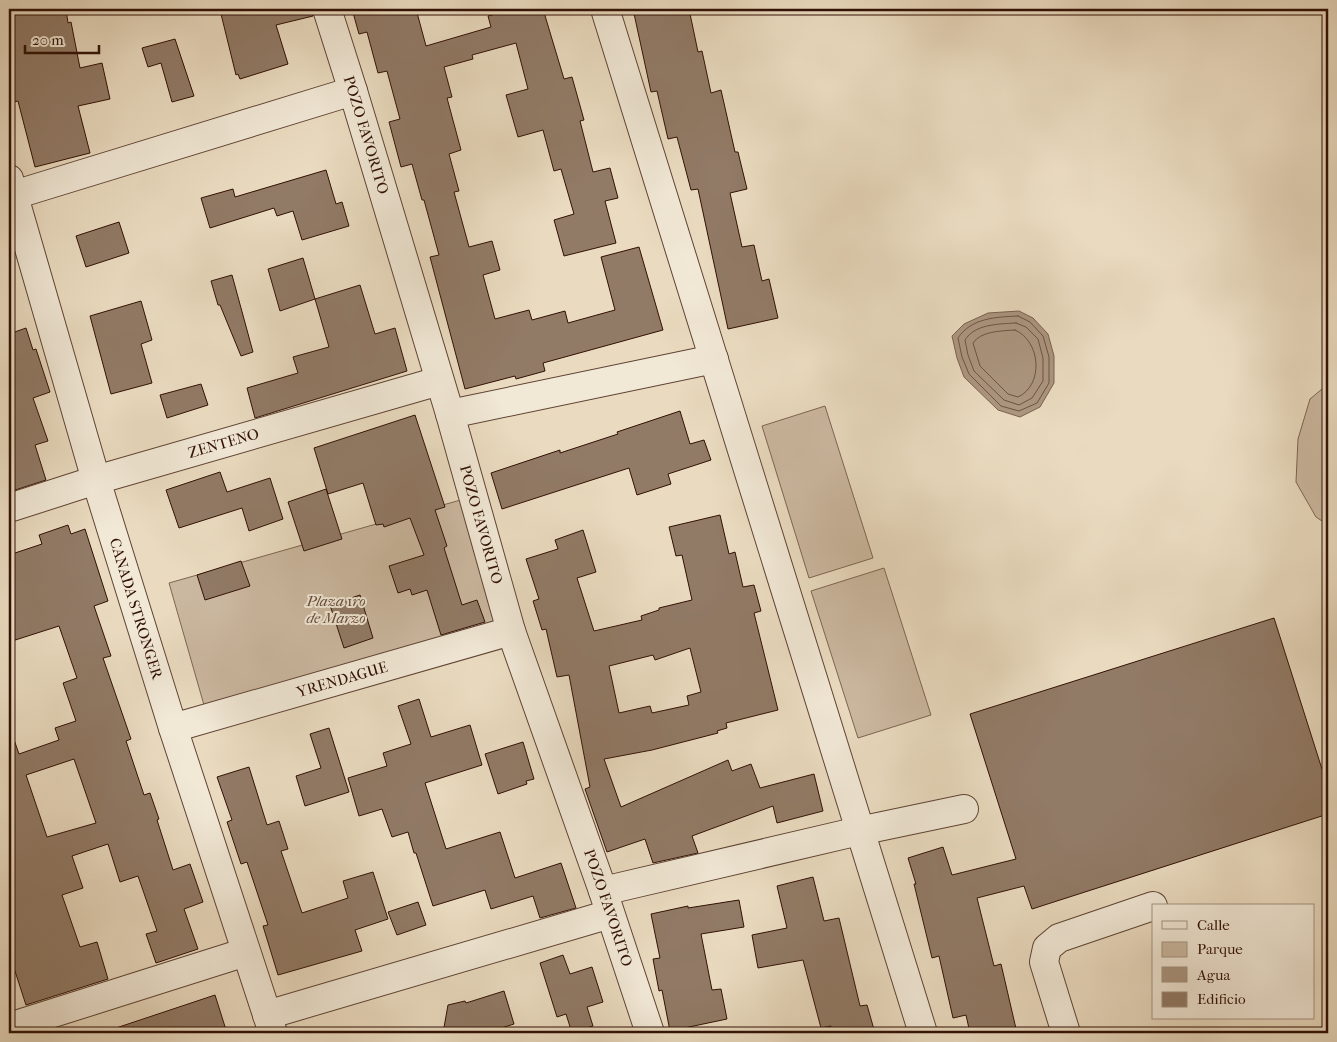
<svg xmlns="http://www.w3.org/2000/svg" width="1337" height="1042" viewBox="0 0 1337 1042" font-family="'IM FELL French Canon',serif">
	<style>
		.green { fill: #cbb8a0; stroke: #7e6452 }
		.water { fill: #ab9680; stroke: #7a604f }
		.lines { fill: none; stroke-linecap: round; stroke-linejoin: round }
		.shore { stroke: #6e5342; stroke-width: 1 }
		.building { fill: #917a66; stroke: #311005; fill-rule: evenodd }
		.minor-casing { stroke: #5f4334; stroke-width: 30 }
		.minor { stroke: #f1e8d6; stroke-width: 28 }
		.labels { text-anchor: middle; stroke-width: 4; stroke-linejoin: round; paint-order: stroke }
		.street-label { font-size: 15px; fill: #311005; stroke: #f1e8d6 }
		.park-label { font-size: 15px; font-style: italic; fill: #674b3b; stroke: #f1e8d6 }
	</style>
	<rect width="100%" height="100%" fill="#eadbc0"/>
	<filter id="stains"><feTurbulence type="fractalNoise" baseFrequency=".004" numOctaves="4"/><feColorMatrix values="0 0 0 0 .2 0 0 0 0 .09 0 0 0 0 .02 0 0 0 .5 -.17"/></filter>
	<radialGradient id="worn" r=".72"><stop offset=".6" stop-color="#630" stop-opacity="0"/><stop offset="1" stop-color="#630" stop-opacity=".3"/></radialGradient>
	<path class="green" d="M1328,384V525L1316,517L1296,482L1298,439L1310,399Z
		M825,406L873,558L809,578L762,426Z
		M464,499L503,635L208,719L169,583Z
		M884,568L931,715L858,738L811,591Z"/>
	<path class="water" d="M1019,311L1033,318L1048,334L1054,356V383L1040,407L1020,417L998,410L964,377L957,358L952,336L964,324L988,313Z"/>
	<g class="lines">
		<path class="shore" d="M1018,316L1030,322L1043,336L1049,357V383L1037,403L1019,411L1001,406L969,374L962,357L958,338C971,318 996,317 1018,316Z
			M1016,323L1026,327L1038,339L1043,358V381L1032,398L1019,405L1004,400L974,371L968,355L965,340C975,324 998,324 1016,323Z
			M1015,330C1041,341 1044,385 1018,397L1008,394L980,366L973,343C981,331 1001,331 1015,330Z"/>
	</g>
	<path class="building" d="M9,9H66L68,23L71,22L80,68L102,63L110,99L78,106L90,153L35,167L18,101L9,103V62L14,61L10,34L12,33Z
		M229,9H312L313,16L276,25L288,64L240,79L238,74L236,75L221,14L230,12Z
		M352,9H416L426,46L491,27L488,16L515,9H543L564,79L572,77L584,120L580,121L593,172L610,168L618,198L605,201L616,243L564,256L554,220L574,214L561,169L554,171L543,130L518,137L506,95L528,89L516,43L472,55L473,59L444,67L452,97L447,98L461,150L449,154L459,191L454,192L469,247L492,241L500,270L483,275L495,319L529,310L532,320L565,311L568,323L615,310L601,257L639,247L663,330L543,363L545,371L516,379L515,376L465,389L430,257L439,255L424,200H422L412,164L401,167L389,122L400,119L387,71L378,73L367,32L359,34Z
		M633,9H689L698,52L702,51L711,93L721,90L735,152H738L747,189L730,193L742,247L754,245L762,281L769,279L778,318L728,329L698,189L691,190L677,137L668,139L657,91L651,92Z
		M175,39L194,96L172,102L161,63L148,67L142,48Z
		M326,170L336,204L342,202L349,226L302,240L293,211L277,216L274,208L210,228L201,198L233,189L235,197Z
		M119,222L129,253L86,267L76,236Z
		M303,258L315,299L280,311L268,269Z
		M232,275L253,352L241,356L220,305H218L211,281Z
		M360,285L375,334L395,328L407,371L255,418L247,388L298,373L293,357L329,347L315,299Z
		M141,301L152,340L141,344L152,383L111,394L90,316Z
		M26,328L33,350L36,349L50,392L33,398L48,441L35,445L46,480L9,492V334Z
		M201,384L208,405L167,418L160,395Z
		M680,411L690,444L704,440L711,460L668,474L671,484L637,495L629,468L502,509L491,473L560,450V453L618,434L617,432Z
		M415,415L445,507L435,510L447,546L444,548L462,605L477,600L485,622L441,635L427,590L412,595L410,589L398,593L389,566L424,555L410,518L384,527L383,524L376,525L363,483L328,494L314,448Z
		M220,472L227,492L270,478L283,519L249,531L242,508L179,528L166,490Z
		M326,489L342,539L304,551L288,502Z
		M720,515L729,554L735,552L743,587L754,585L761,611L754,613L778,710L726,723L727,728L717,731L718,733L652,750L604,759L621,807L728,760L732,771L751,764L760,788L814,774L823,811L777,823L773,806L692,836L698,853L653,863L645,839L607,852L585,789L590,787L569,675L557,677L546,629L542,630L533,601L539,599L526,559L558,549L555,540L583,530L596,572L577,578L594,631L642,620L641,616L659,610V608L692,600L682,555L676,556L669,527ZM690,648L701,692L687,696L689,705L652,713L650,706L619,713L609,666L653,655L655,660Z
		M68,525L71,534L85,529L108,601L94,606L111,656L103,658L131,739L126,741L144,795L150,793L159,819L157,820L173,870L190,864L203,902L184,909L198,949L156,963L146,934L157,931L138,876L120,882L108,844L72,856L83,888L62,895L80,947L97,942L108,979L26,1005L13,965L9,966V735L12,734L19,754L59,740L55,728L76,721L63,683L77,678L59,626L9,642V555L42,544L39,535ZM74,759L96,823L47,837L26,775Z
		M241,561L250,586L205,600L197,575Z
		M360,595L373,638L344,648L330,605Z
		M1274,618L1328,788V814L1032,909L1024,886L977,898L994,966L1001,964L1017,1033H970L966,1015L953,1018L939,956L932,958L914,884H916L908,858L943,847L952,875L1016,859L970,714Z
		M419,699L431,737L470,725L482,765L425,783L446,849L500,832L515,878L561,863L576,908L540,918L533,896L491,909L485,890L433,906L416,853H414L408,832L392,837L382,809L359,816L348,778L387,766L383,753L411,744L398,706Z
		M329,728L349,792L305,806L296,776L321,768L310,734Z
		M523,742L534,779L526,781L527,784L498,794L485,754Z
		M249,767L267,825L279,821L288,849L281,851L302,913L348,898L343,881L373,872L388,919L355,930L362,951L278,975L263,926L268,925L247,862L241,864L227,822L232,820L217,777Z
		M813,877L824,921L839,918L860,1006L867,1005L875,1033H832L831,1026L821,1028L803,960L758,968L752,935L787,928L777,886Z
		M739,900L744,927L701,934L712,990L721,989L727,1019L670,1031L662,990L659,991L653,959L660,958L651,914L688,906V908Z
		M418,902L426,925L397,935L388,912Z
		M563,955L570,974L592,967L603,1002L587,1007L593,1026L572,1033L566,1014L557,1017L540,963Z
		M504,991L514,1024L486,1033H443L448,1005L465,1001L466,1003Z
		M215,995L227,1033H114L113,1029Z"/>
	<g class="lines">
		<defs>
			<g id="minor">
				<path id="s1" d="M327,9L353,91L450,414L511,631L603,891L650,1033"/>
				<path d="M605,9L923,1033"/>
				<path id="s2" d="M9,179L96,480L173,728L273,1033"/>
				<path d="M14,195L353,91"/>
				<path d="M450,414L714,359"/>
				<path id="s3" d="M9,508L96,480L439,381"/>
				<path id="s4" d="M173,728L511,631"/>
				<path d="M603,891L859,831L964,809"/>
				<path d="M267,1015L610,914"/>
				<path d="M9,1027L246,952"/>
				<path d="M1066,1033L1044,962L1047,948L1059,938L1153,906"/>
			</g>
		</defs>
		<use href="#minor" class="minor-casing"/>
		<use href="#minor" class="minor"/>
	</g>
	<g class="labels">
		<g class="street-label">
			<text dy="5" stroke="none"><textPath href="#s1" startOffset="132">POZO FAVORITO</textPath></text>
			<text dy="5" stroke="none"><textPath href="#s3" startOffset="224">ZENTENO</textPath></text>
			<text dy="5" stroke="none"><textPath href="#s1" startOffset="538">POZO FAVORITO</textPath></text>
			<text dy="5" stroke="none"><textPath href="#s2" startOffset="448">CANADA STRONGER</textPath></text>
			<text dy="5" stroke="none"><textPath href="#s4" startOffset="176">YRENDAGUE</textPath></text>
			<text dy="5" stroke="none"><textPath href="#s1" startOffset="942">POZO FAVORITO</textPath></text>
		</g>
		<g class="park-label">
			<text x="336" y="606">Plaza 1ro<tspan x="336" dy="17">de Marzo</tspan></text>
		</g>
	</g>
	<rect width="1337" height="1042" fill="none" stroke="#eadbc0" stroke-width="30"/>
	<rect x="10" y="10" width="1317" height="1022" fill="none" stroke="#311005" stroke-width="2.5"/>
	<rect x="15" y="15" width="1307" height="1012" fill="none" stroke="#311005"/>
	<rect x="1152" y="904" width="162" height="115" fill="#f1e8d6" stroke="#a49282"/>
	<rect x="1162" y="921" width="25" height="8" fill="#f1e8d6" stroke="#a49282"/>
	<text x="1197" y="930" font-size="15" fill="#311005">Calle</text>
	<rect x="1162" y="942" width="25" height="15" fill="#cbb8a0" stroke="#a49282"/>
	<text x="1197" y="954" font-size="15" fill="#311005">Parque</text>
	<rect x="1162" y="967" width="25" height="15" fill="#ab9680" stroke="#a49282"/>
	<text x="1197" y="980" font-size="15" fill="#311005">Agua</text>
	<rect x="1162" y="992" width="25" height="15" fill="#917a66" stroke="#a49282"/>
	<text x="1197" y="1004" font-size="15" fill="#311005">Edificio</text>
	<path d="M25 45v8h74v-8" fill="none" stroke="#311005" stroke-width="2.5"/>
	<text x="32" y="45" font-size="15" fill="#311005" stroke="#f1e8d6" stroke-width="4" paint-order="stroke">20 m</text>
	<rect width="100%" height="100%" filter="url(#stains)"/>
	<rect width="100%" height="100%" fill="url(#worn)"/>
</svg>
